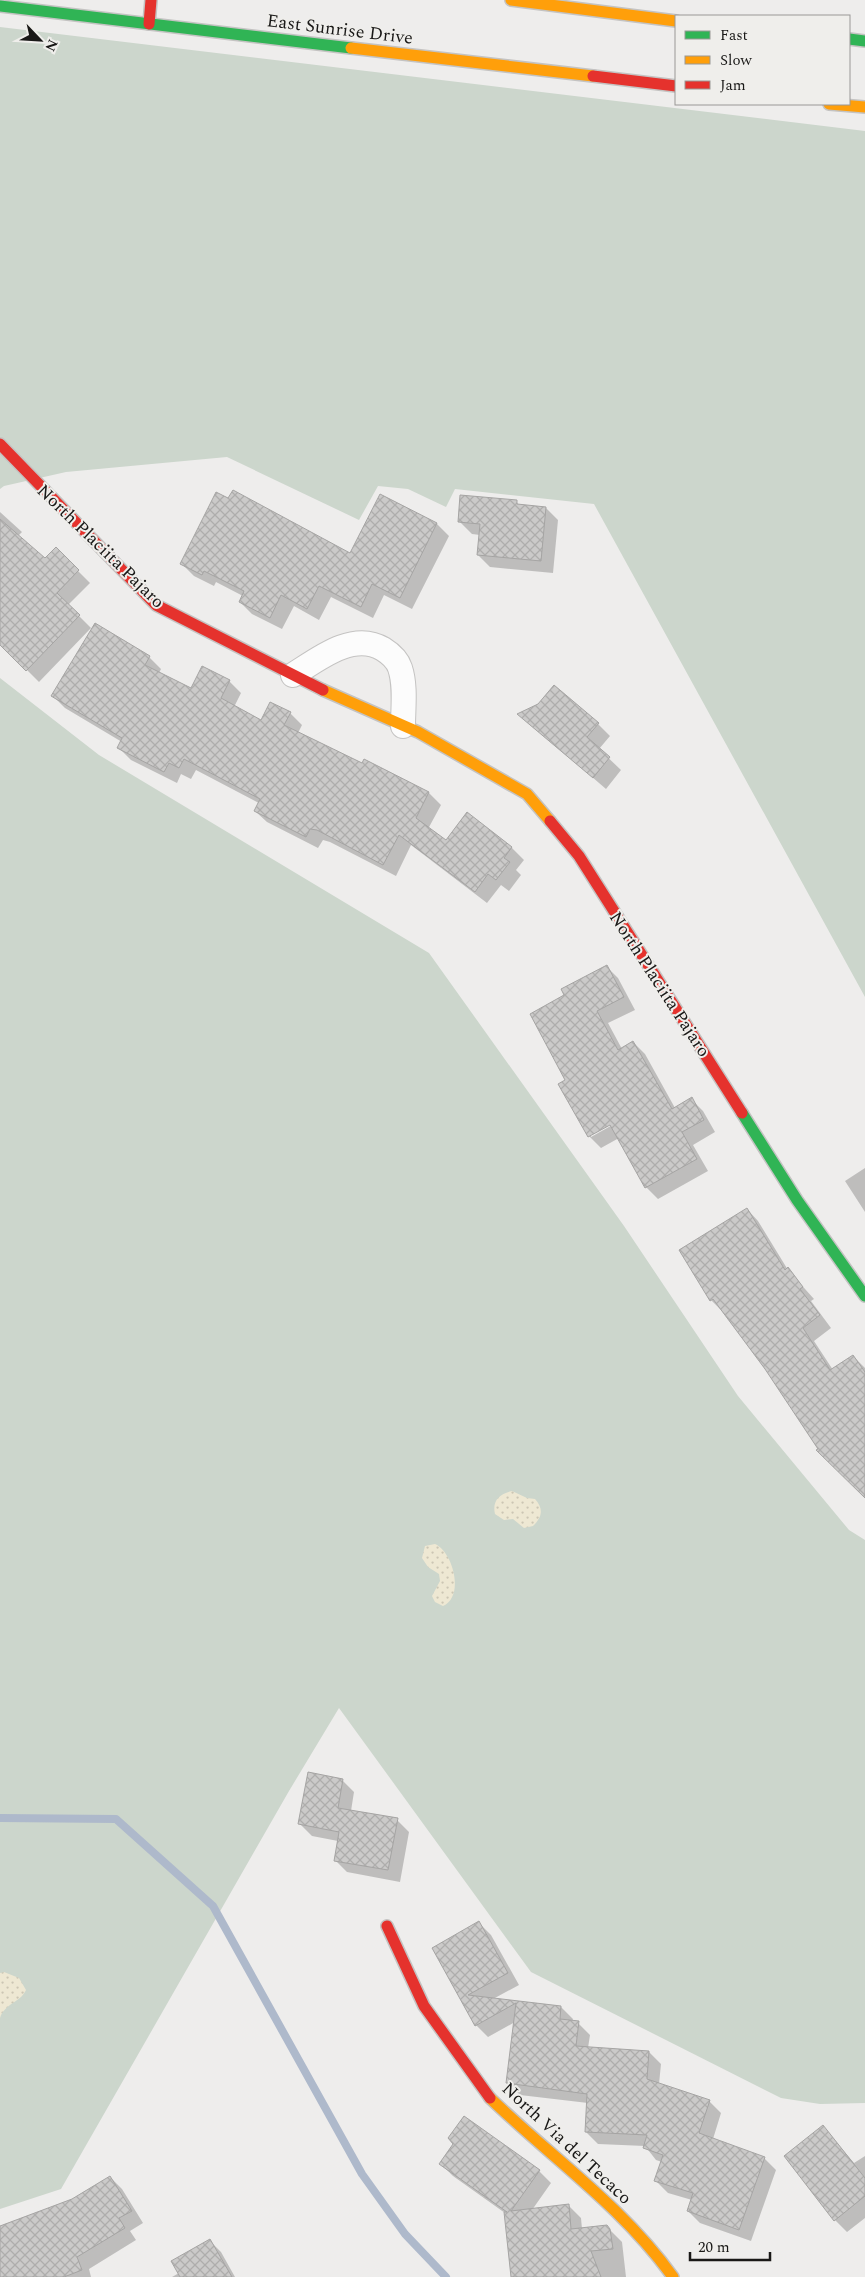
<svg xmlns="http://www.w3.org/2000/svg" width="865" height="2277" viewBox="0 0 865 2277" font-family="Spectral,serif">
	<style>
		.green { fill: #ccd6cc }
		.sand { fill: url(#sand-dots) }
		.shadow { fill: #0003; fill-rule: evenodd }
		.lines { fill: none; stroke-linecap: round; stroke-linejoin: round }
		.stream { stroke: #aeb9cb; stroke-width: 8 }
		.building { fill: url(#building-cross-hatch); stroke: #a5a4a3 }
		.street-casing { stroke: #c4c3c2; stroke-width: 26 }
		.fast-casing { stroke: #c4c3c2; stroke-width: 14 }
		.slow-casing { stroke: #c4c3c2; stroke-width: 14 }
		.jam-casing { stroke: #c4c3c2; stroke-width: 14 }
		.street { stroke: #fcfcfc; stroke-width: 24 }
		.fast { stroke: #30b455; stroke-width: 11 }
		.slow { stroke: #ff9f0a; stroke-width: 11 }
		.jam { stroke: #e5322d; stroke-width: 11 }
		.labels { text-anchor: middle; stroke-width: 4; stroke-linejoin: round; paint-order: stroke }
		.street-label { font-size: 18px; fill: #191817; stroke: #efeeeb }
	</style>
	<defs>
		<pattern id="sand-dots" width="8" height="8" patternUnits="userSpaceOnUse" patternTransform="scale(1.25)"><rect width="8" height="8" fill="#eee8d3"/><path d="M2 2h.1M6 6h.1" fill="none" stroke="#ccc6b4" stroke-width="1.8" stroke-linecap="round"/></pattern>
		<pattern id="building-cross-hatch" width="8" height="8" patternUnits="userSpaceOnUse" patternTransform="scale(1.25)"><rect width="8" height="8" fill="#cbcac9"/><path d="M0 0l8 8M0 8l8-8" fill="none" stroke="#aeadac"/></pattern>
	</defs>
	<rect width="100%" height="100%" fill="#eeedec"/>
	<path class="green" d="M0,27L865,131V997L594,504L455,489L446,507L408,489L378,486L359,520L227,457L66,472L4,486L0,489Z
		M0,678L99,755L429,953L624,1226L738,1396L849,1530L865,1540V2103L820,2104L781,2098L531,1972L339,1708L289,1791L61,2189L0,2209Z"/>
	<path class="sand" d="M512,1491L527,1498L535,1499C544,1509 542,1517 533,1526L524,1528L513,1519L504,1520L495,1514C492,1501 499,1494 512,1491Z
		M435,1544C453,1552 465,1596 443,1606L435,1602L432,1596L440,1581L439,1574L428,1567L422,1558L425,1546Z
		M4,1972L19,1978L26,1990C20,2003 5,2003 0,2018V1973Z"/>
	<path class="shadow" d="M380,496L437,524L449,536L412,609L384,595L373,618L331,597L319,620L294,606L282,629L252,614L240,602L243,596L216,582L214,586L194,576L182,564L351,555Z
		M516,502L520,506L546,508L558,520L553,573L490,567L478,555L480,535L472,534L460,522Z
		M0,512L22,532L18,536L45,560L56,549L90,583L68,605L91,628L39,682L0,643Z
		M149,657L161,669L159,673L191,690L229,681L241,693L234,707L261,722L290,713L302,725L298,733L363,765L365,761L429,793L441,805L428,829L446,842L467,814L512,848L524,860L516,870L521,875L509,891L501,885L487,903L411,845L396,876L330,842L323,840L318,848L267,822L255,811L259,803L196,770L191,779L181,774L177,783L131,760L119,748L122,742L65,708L53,696Z
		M520,715L598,724L610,736L599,749L621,770L606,789Z
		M606,966L618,978L635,1010L608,1023L622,1049L633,1042L645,1054L675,1108L691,1099L703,1111L715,1132L693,1145L708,1171L658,1199L646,1187L619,1138L601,1148L589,1136L560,1084L567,1080L565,996ZM615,1120L616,1123L591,1137V1134Z
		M865,1168V1212L845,1181Z
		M747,1209L758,1221L788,1270L814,1299L811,1301L831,1328L814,1341L833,1370L853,1356L865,1368V1497L819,1449L766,1368L723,1312L711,1300Z
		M342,1780L354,1792L351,1811L397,1820L409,1832L400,1882L347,1872L335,1860L338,1841L312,1836L300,1824Z
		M479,1923L491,1935L519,1985L493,1999L561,2007L573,2019L572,2022L578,2023L590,2035L588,2048L649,2052L661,2064L659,2084L709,2101L721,2113L713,2139L764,2158L776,2170L751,2241L700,2223L688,2211L692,2200L668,2193L656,2181L662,2162L656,2160L645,2146L598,2144L586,2132L588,2103L520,2095L508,2083L515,2022L488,2037L476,2025L434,1948Z
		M464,2118L539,2171L551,2183L532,2210L569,2206L581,2218L582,2229L606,2226L622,2242L626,2277H541L505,2213L453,2176L441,2164L455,2144Z
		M823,2127L854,2163L865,2156V2218L847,2232L835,2220Z
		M110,2177L122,2189L143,2223L130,2231L136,2240L89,2269L91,2277H0V2226L73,2200Z
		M209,2240L221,2252L235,2277H172L179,2273Z"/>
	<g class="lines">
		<path class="stream" d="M0,1818L116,1819L213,1906L362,2174L405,2234L446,2277"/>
	</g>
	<path class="building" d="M233,490L350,553L380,494L437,523L400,598L372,584L361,607L319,586L307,609L281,595L270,618L239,602L244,591L204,571L202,575L180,564L216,492L228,498Z
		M460,495L517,500V504L546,507L541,561L477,555L480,524L458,522Z
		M0,519L45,558L56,547L79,570L57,593L80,615L26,671L0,645Z
		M95,623L150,656L145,665L191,688L202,666L230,680L221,698L261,720L270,702L291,712L284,725L362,763L364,759L429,792L416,818L446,840L467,812L512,847L504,858L510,862L496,880L488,874L475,892L399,835L383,865L317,830L310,829L306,837L254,811L260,799L184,759L179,768L169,763L164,772L117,748L122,738L51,696Z
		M554,685L599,723L587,737L610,757L593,778L517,714L538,704Z
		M607,965L624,997L597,1011L618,1050L633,1041L672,1109L692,1097L704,1120L682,1132L697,1159L645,1188L610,1125L588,1137L558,1084L565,1080L530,1014L564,995L561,989Z
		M747,1208L785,1270L788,1267L803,1287L800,1289L820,1315L803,1328L830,1370L853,1355L865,1372V1498L816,1450L818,1449L765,1369L713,1299L710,1301L679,1250Z
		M308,1772L343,1779L338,1808L398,1818L388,1870L334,1861L339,1832L298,1824Z
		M479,1921L508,1973L468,1995L561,2006L560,2019L579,2021L576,2046L649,2051L647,2079L710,2100L699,2133L765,2157L739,2230L687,2211L693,2193L654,2181L663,2155L643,2148L647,2135L585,2132L587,2094L506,2083L516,2003L475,2026L432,1948Z
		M464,2116L540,2170L511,2211L569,2204L571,2229L607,2225L610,2229L613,2249L591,2251L601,2277H511L504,2212H507L439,2164L453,2144L448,2138Z
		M823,2125L865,2178V2196L834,2221L784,2156Z
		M110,2176L132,2211L119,2218L125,2228L77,2257L82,2270L64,2277H0V2226L72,2199Z
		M210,2239L232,2277H180L171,2261Z"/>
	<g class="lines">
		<defs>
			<path id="street" d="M293,675C318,659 353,631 383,649C391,654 397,659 400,668C406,686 403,708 403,726"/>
			<path id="fast" d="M0,6L351,48
				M849,39L865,41
				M742,1113L797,1200L865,1296"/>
			<path id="slow" d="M511,0L676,21
				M351,48L593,76
				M829,104L865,107
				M323,690L418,732L527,794L550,821
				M490,2098C552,2158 622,2206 673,2277"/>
			<path id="jam" d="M149,24L151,0
				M593,76L676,86
				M0,444L156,605L323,690
				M550,821L579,856L742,1113
				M387,1926L424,2006L490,2098"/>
		</defs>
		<use href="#street" class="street-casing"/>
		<use href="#fast" class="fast-casing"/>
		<use href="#slow" class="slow-casing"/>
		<use href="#jam" class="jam-casing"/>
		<use href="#street" class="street"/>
		<use href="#fast" class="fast"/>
		<use href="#slow" class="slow"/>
		<use href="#jam" class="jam"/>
	</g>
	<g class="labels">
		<g class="street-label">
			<text transform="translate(340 29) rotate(7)" y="6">East Sunrise Drive</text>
			<text transform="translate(101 546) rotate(44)" y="6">North Placiita Pajaro</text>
			<text transform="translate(660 984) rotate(57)" y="6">North Placiita Pajaro</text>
			<text transform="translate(567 2143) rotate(43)" y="6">North Via del Tecaco</text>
		</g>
	</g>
	<rect x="675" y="15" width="175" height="90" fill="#efeeeb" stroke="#999896"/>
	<rect x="685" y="31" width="25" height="8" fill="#30b455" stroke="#999896"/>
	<text x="720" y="40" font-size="15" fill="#191817">Fast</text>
	<rect x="685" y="56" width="25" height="8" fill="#ff9f0a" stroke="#999896"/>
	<text x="720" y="65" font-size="15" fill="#191817">Slow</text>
	<rect x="685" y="81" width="25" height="8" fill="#e5322d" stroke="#999896"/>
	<text x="720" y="90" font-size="15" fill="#191817">Jam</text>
	<g transform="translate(40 40) rotate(115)" stroke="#efeeeb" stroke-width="4" paint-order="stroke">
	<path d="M0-4L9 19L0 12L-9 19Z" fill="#191817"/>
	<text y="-8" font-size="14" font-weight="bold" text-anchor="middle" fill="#191817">N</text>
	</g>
	<path d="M690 2252v8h80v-8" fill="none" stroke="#191817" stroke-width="2.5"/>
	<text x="698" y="2252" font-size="15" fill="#191817" stroke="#efeeeb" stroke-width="4" paint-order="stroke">20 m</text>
</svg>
